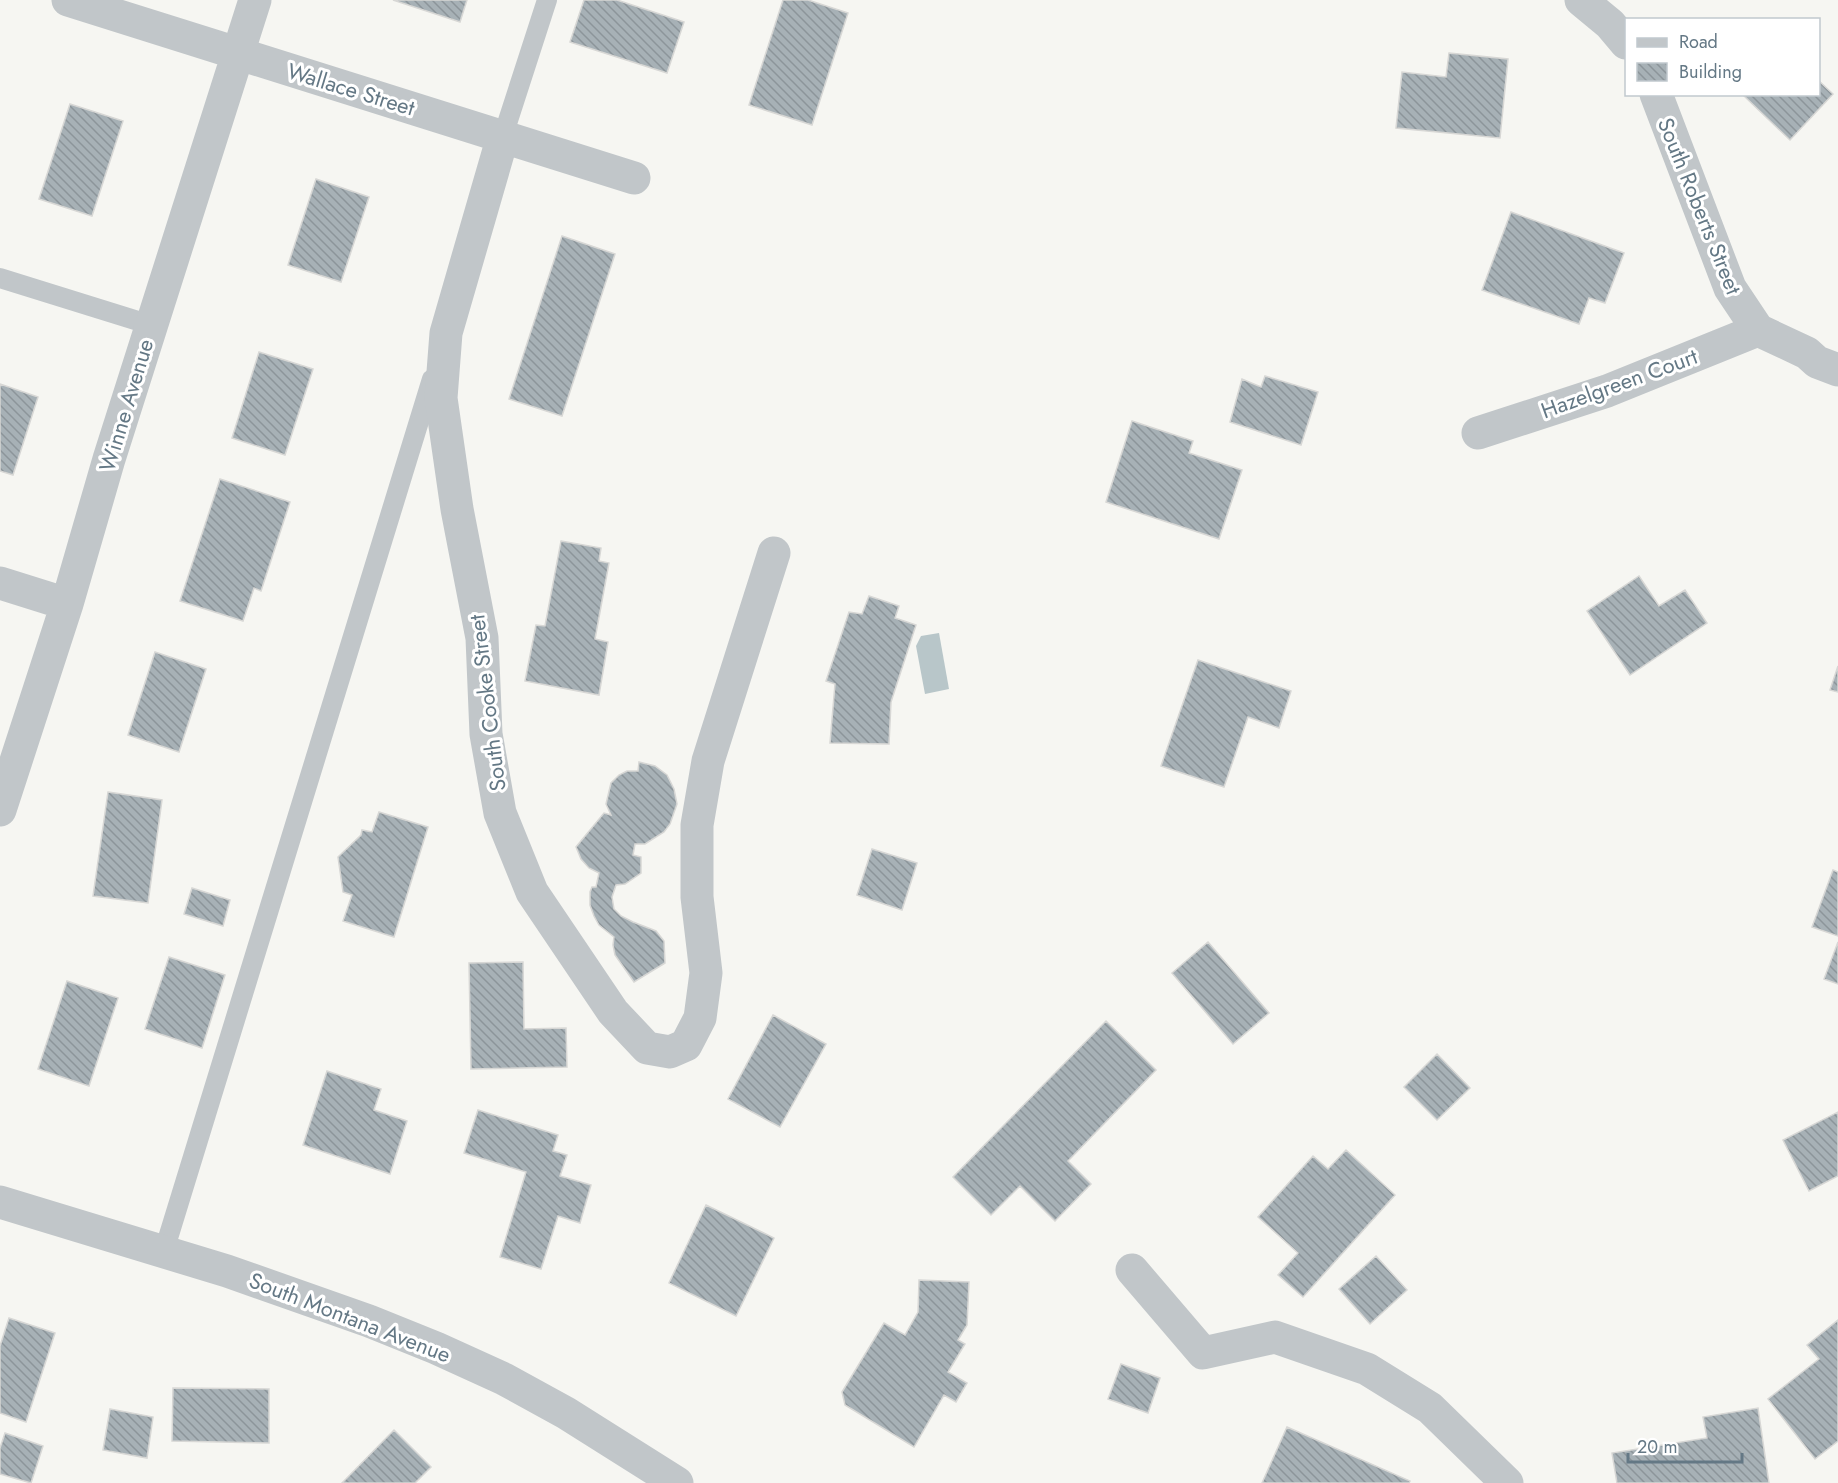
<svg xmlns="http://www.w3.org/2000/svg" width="1838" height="1483" viewBox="0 0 1838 1483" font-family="Jost,sans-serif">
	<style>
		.water { fill: #b8c6c9 }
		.building { fill: url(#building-back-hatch); stroke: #d7d7d5; stroke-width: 1.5 }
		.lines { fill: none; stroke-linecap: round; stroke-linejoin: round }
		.lane { stroke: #c1c6c9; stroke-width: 20 }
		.street { stroke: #c1c6c9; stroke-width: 33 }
		.labels { text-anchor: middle; stroke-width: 6; stroke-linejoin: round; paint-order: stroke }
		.street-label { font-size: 22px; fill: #647885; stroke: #fff }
	</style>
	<defs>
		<pattern id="building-back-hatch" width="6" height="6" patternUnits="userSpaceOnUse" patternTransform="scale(1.5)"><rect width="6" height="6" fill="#a7b1b6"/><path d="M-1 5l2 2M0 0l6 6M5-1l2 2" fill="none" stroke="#8c959a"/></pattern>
	</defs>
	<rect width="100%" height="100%" fill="#f6f6f2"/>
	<path class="water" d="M939,633L949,689L925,694L916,646L921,636Z"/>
	<path class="building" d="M393,0H467L460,22Z
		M584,0H617L684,22L667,73L570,42Z
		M783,0H808L848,13L812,125L749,105Z
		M1449,53L1508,59L1500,138L1396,128L1402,72L1446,77Z
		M1818,80L1833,94L1790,140L1742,94H1818Z
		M70,104L123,121L92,216L39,199Z
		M316,179L369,197L341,282L288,265Z
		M1511,212L1624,253L1605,303L1589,298L1579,324L1482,290Z
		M562,236L615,254L562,416L509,399Z
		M259,352L313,369L285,455L232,438Z
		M1265,376L1318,392L1301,445L1230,422L1242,379L1261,387Z
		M0,384L38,397L13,475L0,471Z
		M1132,421L1193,441L1189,453L1242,470L1219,539L1106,502Z
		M220,479L290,502L261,591L254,588L243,621L180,601Z
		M561,541L601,548L599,561L609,563L595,639L608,642L599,695L525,681L536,625L545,626Z
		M1639,576L1659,606L1685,590L1707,623L1630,675L1587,611Z
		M869,596L899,606L895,618L916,625L891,702L889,744L830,743L835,684L826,681L849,612L862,614Z
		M155,652L206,669L179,752L128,735Z
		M1198,660L1291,691L1279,728L1248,717L1224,787L1161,766Z
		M1838,666V692L1830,690Z
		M639,762L655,766L667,775L674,789L677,804L670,824L664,832L645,844H635L633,855L641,857V873L625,884L616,885L612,897L614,909L621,916L633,922L656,931L664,941L665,963L634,982L615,955L613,945L614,937L599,925L594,916L590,905V892L592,887H596L599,873L589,868L581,859L576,847L604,813L611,815L606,804L611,783L619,775L627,771H638Z
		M108,792L162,800L148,903L93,896Z
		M379,812L428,827L394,937L343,921L352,895L343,892L338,857L361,835L362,830L372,832Z
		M872,849L917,863L902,910L857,895Z
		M1833,870L1838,872V936L1812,927Z
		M192,888L230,900L223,926L184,914Z
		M1208,942L1269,1013L1233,1044L1172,973Z
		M1838,942V984L1824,979Z
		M169,957L225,975L202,1048L145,1029Z
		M523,962L524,1029L566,1028L567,1067L471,1069L469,963Z
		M67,981L118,998L89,1086L38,1069Z
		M773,1015L826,1044L780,1127L728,1099Z
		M1106,1021L1156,1070L1068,1161L1091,1184L1055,1221L1020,1186L991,1215L953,1177Z
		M1437,1054L1470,1088L1437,1120L1404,1087Z
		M327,1071L381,1089L374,1110L407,1121L390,1174L303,1145Z
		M478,1110L558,1135L553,1151L567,1155L560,1176L591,1185L580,1223L558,1216L541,1269L500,1257L526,1172L464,1153Z
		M1838,1112V1176L1809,1191L1783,1140Z
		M1346,1150L1395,1195L1303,1297L1278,1275L1298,1253L1258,1217L1313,1156L1328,1169Z
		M706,1205L774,1238L736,1316L669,1283Z
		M1376,1256L1407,1290L1370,1324L1339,1289Z
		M919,1280L969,1282L967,1325L958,1340L965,1344L948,1372L967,1383L956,1402L944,1395L914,1447L845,1405L842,1392L884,1323L905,1335L918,1312Z
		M9,1318L55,1333L26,1422L0,1413V1346Z
		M1838,1320V1441L1815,1459L1768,1399L1819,1359L1807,1345Z
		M1121,1364L1160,1378L1148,1413L1108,1399Z
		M173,1388L269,1389V1443L172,1441Z
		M1758,1408L1769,1483H1617L1612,1453L1707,1438L1703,1417Z
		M110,1409L153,1417L147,1458L103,1450Z
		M1287,1427L1410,1481L1409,1483H1262Z
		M394,1430L431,1467L415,1483H342Z
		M5,1433L43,1446L31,1483L0,1474V1448Z"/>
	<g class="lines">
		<path class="lane" d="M503,136L547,0
			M0,278L151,325
			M164,1251L432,379"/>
		<path class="street" d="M68,0L634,178
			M1581,0L1610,24L1626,43
			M1656,94L1730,288L1758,330L1807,353L1817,362L1838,370
			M503,136L446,333L441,398L457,509L482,638L486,734L500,813L532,892L613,1012L647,1048L670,1052L686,1045L700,1018L706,973L697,897V825L708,761L774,553
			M1478,433L1607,391L1758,330
			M0,583L67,604
			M0,810L67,604L109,459L255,0
			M0,1202L227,1271L369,1321L436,1348L504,1379L566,1413L677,1483
			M1132,1270L1203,1353L1275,1337L1367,1369L1430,1408L1507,1483"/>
	</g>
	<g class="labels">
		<g class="street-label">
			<text transform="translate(351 89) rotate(17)" y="8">Wallace Street</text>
			<text transform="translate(1700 206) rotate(68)" y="8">South Roberts Street</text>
			<text transform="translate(1619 383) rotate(-20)" y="8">Hazelgreen Court</text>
			<text transform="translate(126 405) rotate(-73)" y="8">Winne Avenue</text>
			<text transform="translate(487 703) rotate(-97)" y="8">South Cooke Street</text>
			<text transform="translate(350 1317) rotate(21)" y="8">South Montana Avenue</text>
		</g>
	</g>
	<rect x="1625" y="18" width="195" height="78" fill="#ffffff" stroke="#c1c9ce" stroke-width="1.5"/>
	<rect x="1637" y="38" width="30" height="9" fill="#c1c6c9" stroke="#c1c9ce" stroke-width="1.5"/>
	<text x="1679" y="48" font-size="18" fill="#647885">Road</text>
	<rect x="1637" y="63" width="30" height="18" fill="url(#building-back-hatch)" stroke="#c1c9ce" stroke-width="1.5"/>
	<text x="1679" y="78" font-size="18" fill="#647885">Building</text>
	<path d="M1628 1453v9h114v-9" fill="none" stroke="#647885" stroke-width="3"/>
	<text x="1637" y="1453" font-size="18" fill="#647885" stroke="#ffffff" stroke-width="4.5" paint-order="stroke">20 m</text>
</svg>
